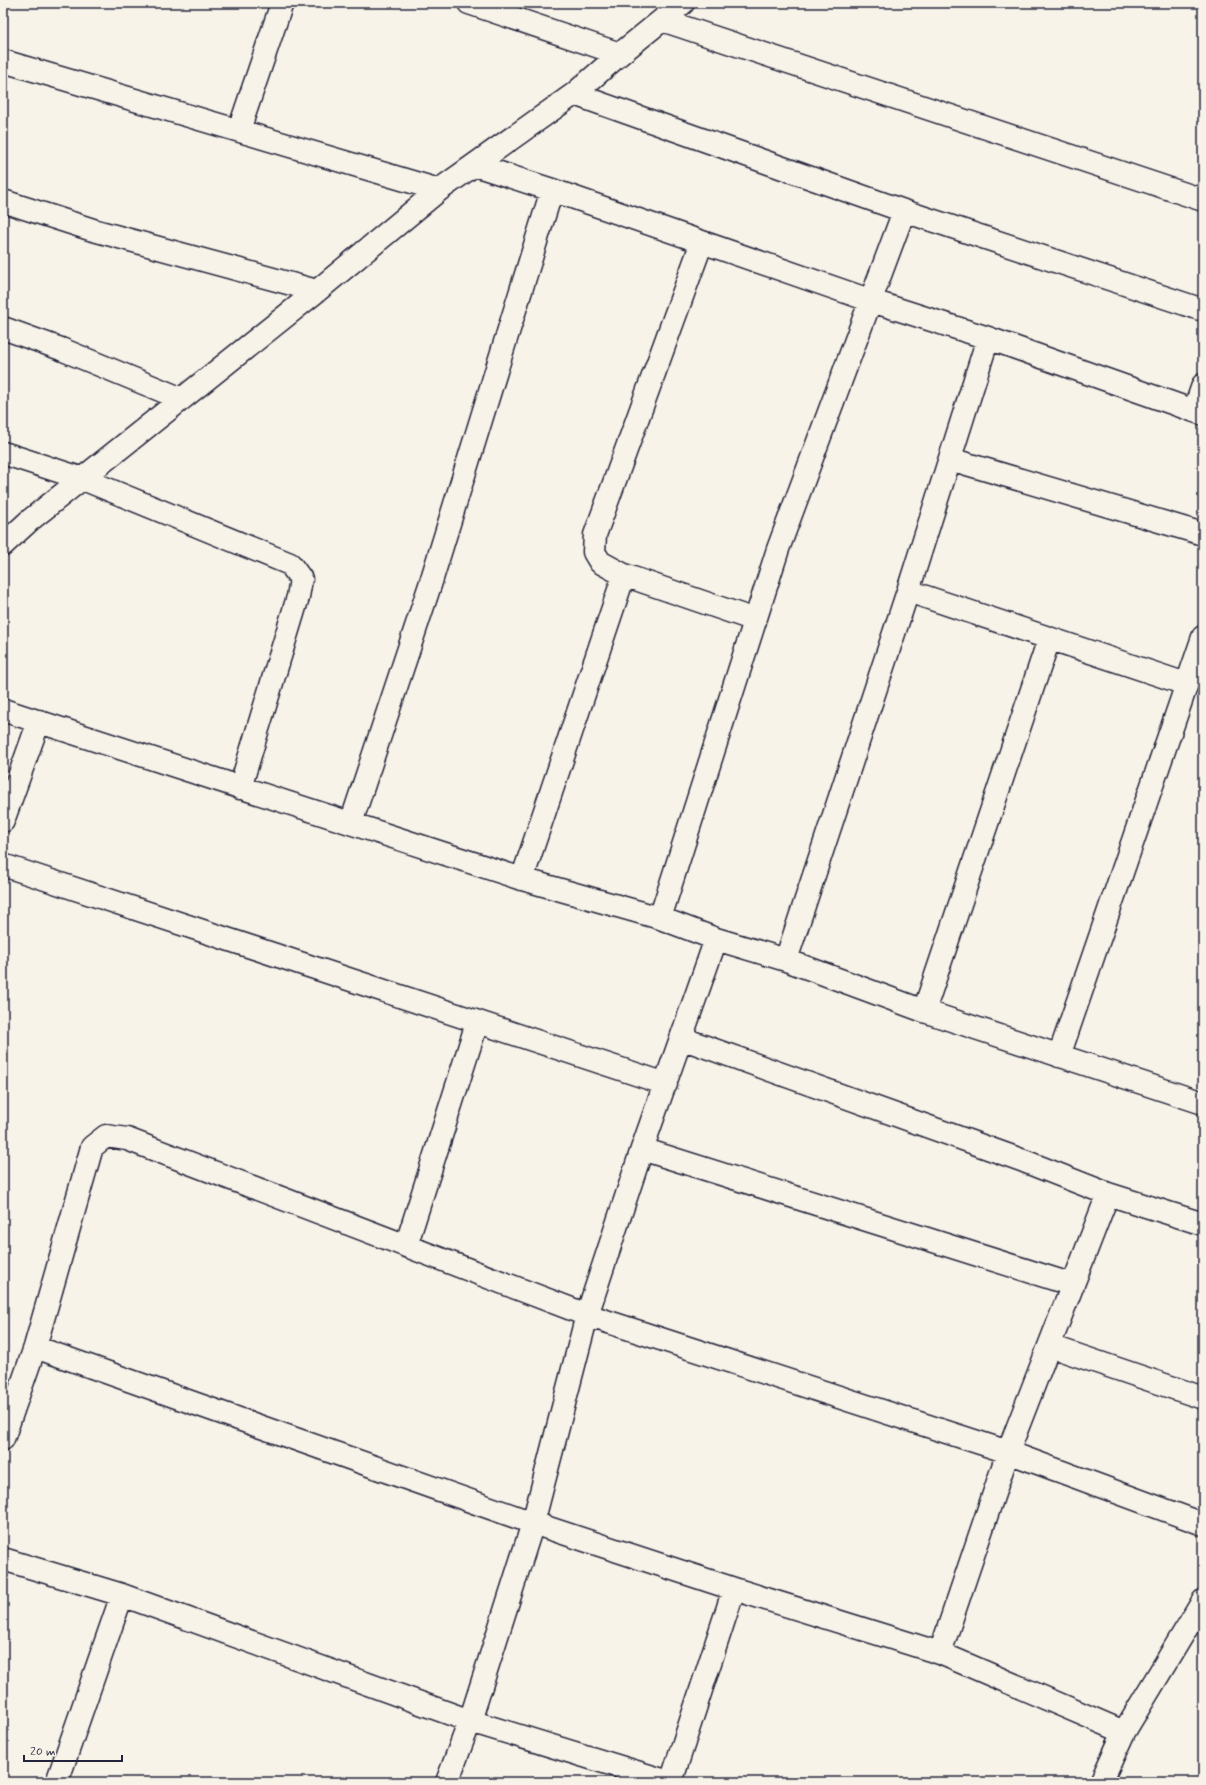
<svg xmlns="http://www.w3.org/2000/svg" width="1206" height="1785" viewBox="0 0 1206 1785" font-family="Mynerve,sans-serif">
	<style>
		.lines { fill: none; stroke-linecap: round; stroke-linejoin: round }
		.minor-casing { stroke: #22223b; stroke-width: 25 }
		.minor { stroke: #f7f3e8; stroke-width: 22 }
	</style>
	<rect width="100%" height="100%" fill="#f7f3e8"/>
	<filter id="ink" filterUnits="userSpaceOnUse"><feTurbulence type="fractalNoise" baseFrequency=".025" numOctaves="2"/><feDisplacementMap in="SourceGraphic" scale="8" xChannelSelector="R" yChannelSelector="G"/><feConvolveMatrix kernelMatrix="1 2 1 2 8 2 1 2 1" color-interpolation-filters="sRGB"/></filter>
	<g filter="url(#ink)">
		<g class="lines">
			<defs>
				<path id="minor" d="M469,3L620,54
					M662,20L1203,200
					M3,61L439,190
					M574,94L904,211L1203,310
					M239,130L282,3
					M475,165L552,190L872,301L988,338L1203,414
					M3,201L93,230L317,291
					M702,242L595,535L594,552L600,562L611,568L624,575L755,620
					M3,328L61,349L182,399
					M1194,411L1203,385
					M3,453L83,479L290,564L301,579L298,597L240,788
					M950,459L1203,534
					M3,545L29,521L317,291L439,190L574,94L620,54L683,3
					M908,591L1186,684
					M3,710L522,879L660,918L716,939L786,960L924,1011L1203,1103
					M3,821L39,721
					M351,823L430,585L552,190
					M3,865L666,1084
					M522,879L624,575
					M660,918L778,549L904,211
					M786,960L908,591L988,338
					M924,1011L1049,639
					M681,1038L1024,1161L1108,1194L1203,1224
					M1059,1056L1203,637
					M642,1149L1073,1285
					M406,1246L477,1023
					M1050,1346L1203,1398
					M35,1347L533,1523L734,1589L940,1653L1124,1732
					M3,1439L35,1347L92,1147L106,1136L127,1139L587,1315L1008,1452L1203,1524
					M3,1559L122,1595L470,1721L669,1782
					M940,1653L1008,1452L1108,1194
					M57,1782L122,1595
					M447,1782L470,1721L533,1523L587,1315L642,1149L716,939
					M671,1782L734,1589
					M1101,1782L1124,1732L1203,1601"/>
			</defs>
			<use href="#minor" class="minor-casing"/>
			<use href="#minor" class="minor"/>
		</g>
	</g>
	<rect width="1206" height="1785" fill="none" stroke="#f7f3e8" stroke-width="16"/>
	<rect x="8" y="8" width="1190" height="1769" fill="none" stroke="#22223b" stroke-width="1.5" filter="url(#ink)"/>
	<path d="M24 1755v6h98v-6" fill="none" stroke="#22223b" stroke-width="2"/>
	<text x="30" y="1755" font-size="12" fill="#22223b" stroke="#f7f3e8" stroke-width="3" paint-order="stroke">20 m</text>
</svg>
